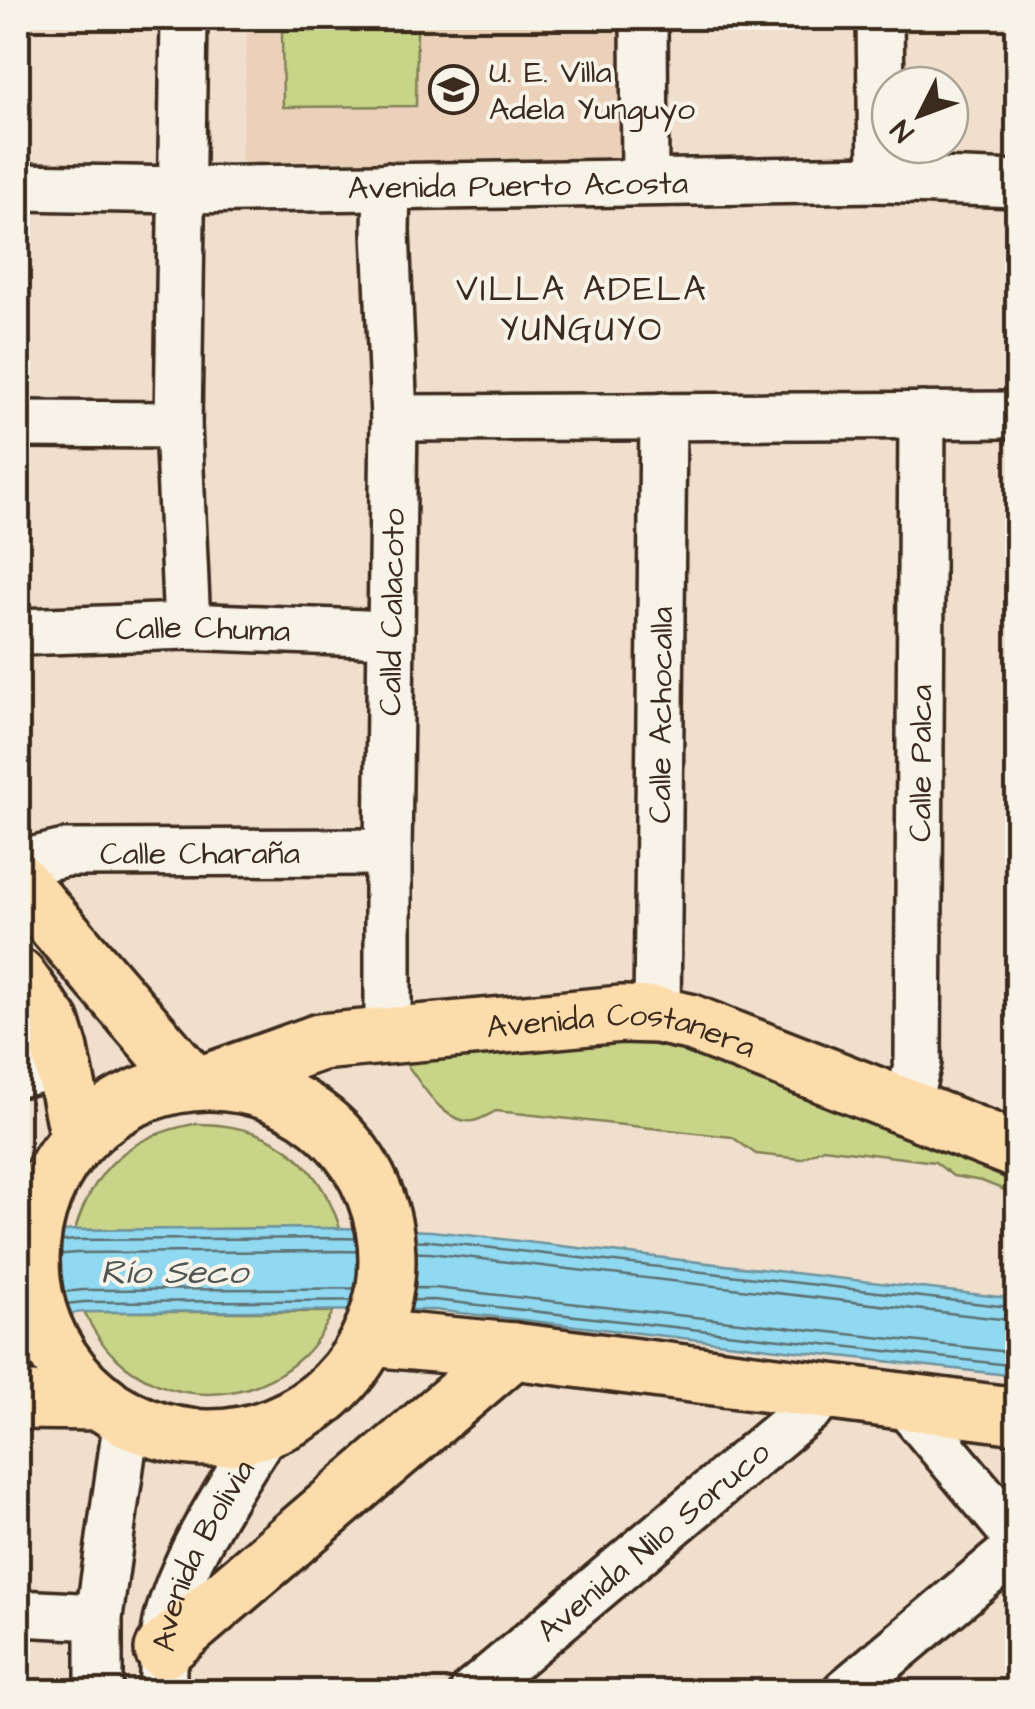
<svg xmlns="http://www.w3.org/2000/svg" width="1035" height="1709" viewBox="0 0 1035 1709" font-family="'Architects Daughter',sans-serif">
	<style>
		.built { fill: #ebd1ba }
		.green { fill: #c8d589; stroke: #828054; stroke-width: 2.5 }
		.water { fill: #90d9f1; stroke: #6e939d; stroke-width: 2.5 }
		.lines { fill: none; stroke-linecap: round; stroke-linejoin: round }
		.shore { stroke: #5d7072; stroke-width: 2.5 }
		.minor-casing { stroke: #3b2a1e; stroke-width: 52 }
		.major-casing { stroke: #3b2a1e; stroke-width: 62 }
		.minor { stroke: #f7f3e8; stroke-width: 45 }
		.major { stroke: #fddcac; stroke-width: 55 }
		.labels { text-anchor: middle; stroke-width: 8; stroke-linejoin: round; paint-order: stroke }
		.poi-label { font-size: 32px; fill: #3b2a1e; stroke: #f7f3e8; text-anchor: start }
		.street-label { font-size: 32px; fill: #3b2a1e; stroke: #f7f3e8 }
		.neighbourhood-label { font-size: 35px; letter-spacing: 2.5px; fill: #3b2a1e; stroke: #f7f3e8 }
		.water-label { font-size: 35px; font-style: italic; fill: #505653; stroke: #f7f3e8 }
	</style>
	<rect width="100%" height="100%" fill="#f0dfcd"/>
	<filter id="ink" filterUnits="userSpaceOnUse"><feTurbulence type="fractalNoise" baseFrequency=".01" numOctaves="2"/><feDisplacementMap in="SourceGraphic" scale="20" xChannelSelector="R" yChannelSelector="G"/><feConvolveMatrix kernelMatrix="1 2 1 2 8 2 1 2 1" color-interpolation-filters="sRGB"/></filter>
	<g filter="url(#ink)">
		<path class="built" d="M248,18H662V161L251,167L241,160Z"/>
		<path class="green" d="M417,30L416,106L283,107L282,31Z
			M644,1034L1017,1171V1195L982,1181L953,1176L935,1162L823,1148L801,1159L756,1154L732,1137L496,1111C490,1114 480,1120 473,1121C443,1124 422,1084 407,1065L409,1057Z
			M194,1124C268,1123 317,1157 340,1228L75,1230C94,1168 129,1136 194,1124Z
			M84,1312H333C325,1328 316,1344 303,1356C251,1406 166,1407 114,1356C101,1344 92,1328 84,1312Z"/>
		<path class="water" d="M340,1228L432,1231L1017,1299V1376L434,1310L84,1312L18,1319V1236L75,1230Z"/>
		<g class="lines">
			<path class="shore" d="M18,1245L76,1240L340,1238L431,1241L1018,1308
				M18,1258L76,1253L340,1251L430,1253L1018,1321
				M18,1296L84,1290L435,1288L1018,1353
				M18,1309L84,1302L434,1300L1018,1366"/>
			<defs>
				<g id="minor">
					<path d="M184,18L178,425L187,626"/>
					<path d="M644,18L645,182"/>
					<path d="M880,18L882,179"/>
					<path d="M387,186L386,231L394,418L388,852V1037"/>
					<path id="s1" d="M18,187L182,190L882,179L1018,184"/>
					<path d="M394,418L1018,415"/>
					<path d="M18,424L178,425"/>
					<path id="s2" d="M18,632L187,626L390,634"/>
					<path id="s3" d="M18,875L39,859L65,853L388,852"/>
					<path id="s4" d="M657,1015L663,416"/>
					<path d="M18,1074L63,1065"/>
					<path id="s5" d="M907,1107L918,1062L922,415"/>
					<path d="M902,1400L1018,1539"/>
					<path d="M18,1613L99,1617"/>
					<path d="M99,1692V1617L127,1418"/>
					<path id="s6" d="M163,1692C163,1668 162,1645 167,1622C182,1558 231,1486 266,1430"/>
					<path id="s7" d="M473,1692L832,1390"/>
					<path d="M845,1692L1018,1547"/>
				</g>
				<g id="major">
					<path d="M18,881L191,1082"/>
					<path d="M18,977L52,1024L60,1050L78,1138"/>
					<path id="s8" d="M211,1081L320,1042L621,1014L657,1015L689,1022L1018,1151"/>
					<circle cx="209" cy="1260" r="178"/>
					<path d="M370,1338L513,1351L1018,1416"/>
					<path d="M18,1401L103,1402"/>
					<path d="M163,1650L513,1351"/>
				</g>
			</defs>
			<use href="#minor" class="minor-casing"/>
			<use href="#major" class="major-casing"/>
			<use href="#minor" class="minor"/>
			<use href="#major" class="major"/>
		</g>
	</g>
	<defs>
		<symbol id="school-ring" viewBox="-11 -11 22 22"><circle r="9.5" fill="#f7f3e8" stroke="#3b2a1e" stroke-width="1.5"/><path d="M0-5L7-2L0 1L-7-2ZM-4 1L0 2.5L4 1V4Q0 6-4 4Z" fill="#3b2a1e"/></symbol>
	</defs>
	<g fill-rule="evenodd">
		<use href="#school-ring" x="426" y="62" width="55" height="55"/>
	</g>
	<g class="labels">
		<g class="poi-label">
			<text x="489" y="82">U. E. Villa<tspan x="489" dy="37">Adela Yunguyo</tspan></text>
		</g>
		<g class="street-label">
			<text dy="11" stroke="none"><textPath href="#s1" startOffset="500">Avenida Puerto Acosta</textPath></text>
			<text transform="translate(391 612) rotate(-89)" y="11">Calld Calacoto</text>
			<text dy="11" stroke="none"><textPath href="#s2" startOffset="185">Calle Chuma</textPath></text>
			<text dy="11" stroke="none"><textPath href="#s4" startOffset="300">Calle Achocalla</textPath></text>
			<text dy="11" stroke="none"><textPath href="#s5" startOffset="345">Calle Palca</textPath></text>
			<text dy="11" stroke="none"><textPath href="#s3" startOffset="188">Calle Charaña</textPath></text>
			<text dy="11" stroke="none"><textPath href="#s8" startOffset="420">Avenida Costanera</textPath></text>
			<text dy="11" stroke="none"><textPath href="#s7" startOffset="235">Avenida Nilo Soruco</textPath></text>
			<text dy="11" stroke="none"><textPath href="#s6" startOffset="145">Avenida Bolivia</textPath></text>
		</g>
		<g class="neighbourhood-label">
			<text x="582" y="300">VILLA ADELA<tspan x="582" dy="40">YUNGUYO</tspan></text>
		</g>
		<g class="water-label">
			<text x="174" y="1283">Río Seco</text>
		</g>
	</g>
	<rect width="1035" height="1709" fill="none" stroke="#f7f3e8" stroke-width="60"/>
	<rect x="30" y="30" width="975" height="1649" fill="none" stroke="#3b2a1e" stroke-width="4" filter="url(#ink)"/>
	<g transform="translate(920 115) rotate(228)"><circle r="48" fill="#f7f3e8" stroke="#aca397" stroke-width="2.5"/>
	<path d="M0-8L18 38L0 25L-18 38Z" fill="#3b2a1e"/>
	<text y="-15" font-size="28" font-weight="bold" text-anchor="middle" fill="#3b2a1e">N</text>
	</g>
</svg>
